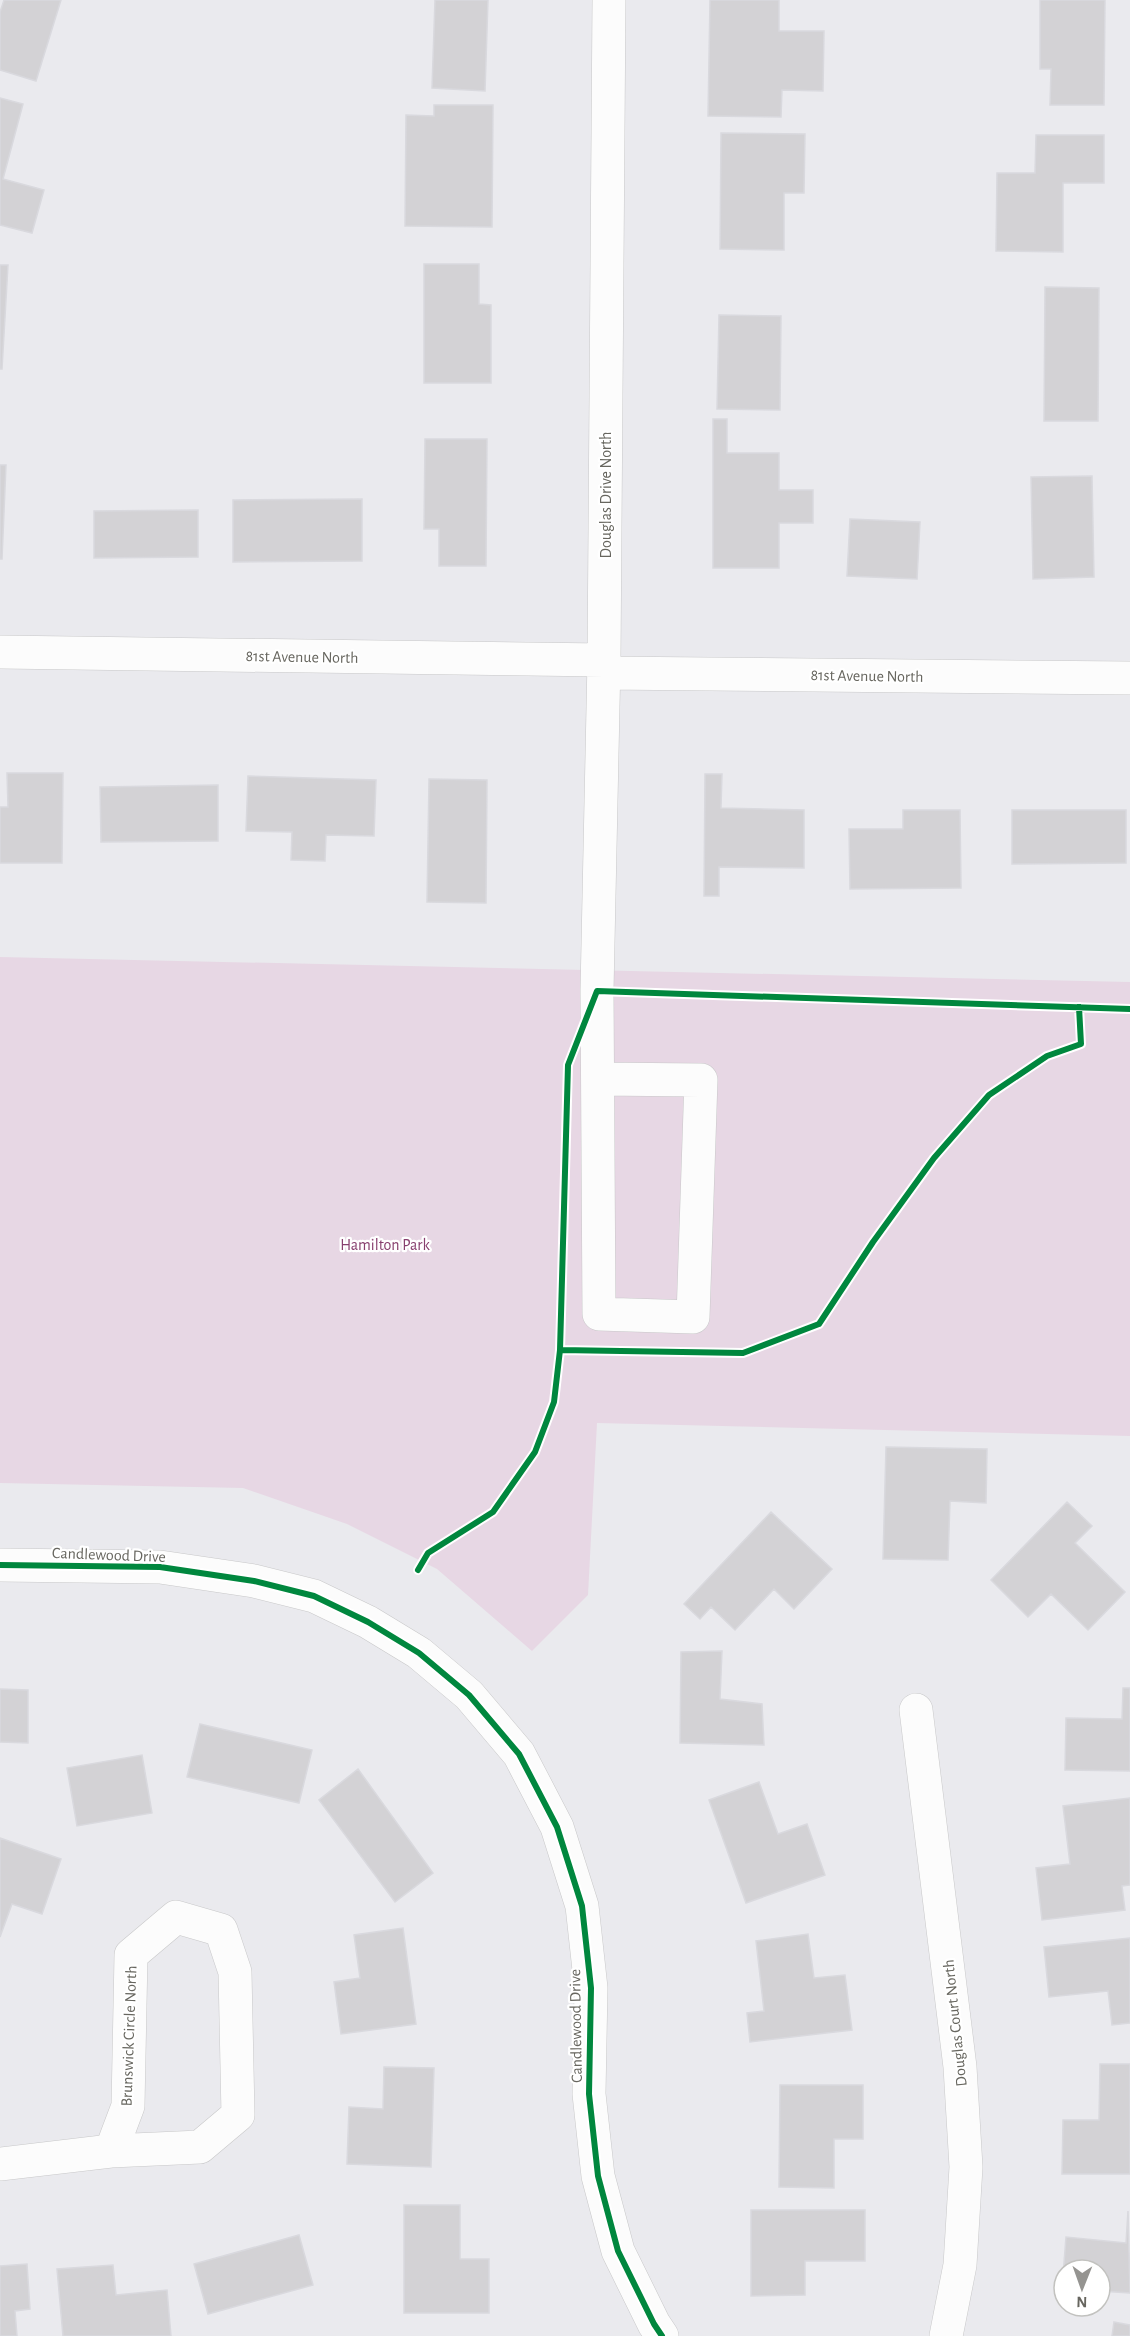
<svg xmlns="http://www.w3.org/2000/svg" width="1130" height="2336" viewBox="0 0 1130 2336" font-family="'Alegreya Sans',sans-serif">
	<style>
		.green { fill: #e7d7e4 }
		.building { fill: #d3d2d5; stroke: #d9d9de; stroke-width: 1.5 }
		.lines { fill: none; stroke-linecap: round; stroke-linejoin: round }
		.minor-casing { stroke: #c8c8c9; stroke-width: 34 }
		.minor { stroke: #fcfcfc; stroke-width: 33 }
		.cycleway-casing { stroke: #fff; stroke-width: 10 }
		.cycleway { stroke: #00873e; stroke-width: 6 }
		.labels { text-anchor: middle; stroke-width: 4.5; stroke-linejoin: round; paint-order: stroke }
		.street-label { font-size: 16px; fill: #67665f; stroke: #fff }
		.park-label { font-size: 16px; fill: #873f6e; stroke: #fff }
	</style>
	<rect width="100%" height="100%" fill="#eaeaee"/>
	<path class="green" d="M0,957L1130,982V1436L597,1423L588,1595L532,1651L437,1569L347,1524L243,1488L0,1483Z"/>
	<path class="building" d="M4,0H61L36,81L0,70V12Z
		M435,0H488L485,91L432,88Z
		M710,0H779V31H824L823,91L782,90L781,117L708,116Z
		M1040,0H1105L1104,105H1050L1051,69H1040Z
		M0,98L23,104L3,179L44,190L32,233L0,225Z
		M434,105H493L492,227L405,226L406,115L434,116Z
		M721,133L805,134L804,193H784V250L720,249Z
		M1036,135H1104V183H1063V252L996,251L997,173H1035Z
		M424,264H479V304L491,305V383H424Z
		M0,265H8L2,369H0Z
		M1045,287L1099,288L1098,421H1044Z
		M719,315L781,316L780,410L717,409Z
		M713,419H727V453H779V490H813V523H779V568H713Z
		M425,439H487L486,566H439V529H424Z
		M0,465H6L2,559H0Z
		M1092,476L1094,577L1033,579L1031,477Z
		M362,499V561L233,562V500Z
		M198,510V557L94,558V511Z
		M850,519L920,522L917,579L847,576Z
		M7,773H63L62,863H0V807H8Z
		M705,774H722L721,808L804,810V868L719,867V896H704Z
		M248,776L376,780L374,836L326,835L325,861L291,860L292,832L246,831Z
		M429,779L487,780L486,903L427,902Z
		M218,785V841L101,842L100,787Z
		M903,810H960L961,888L850,889L849,829H903Z
		M1012,810H1126V863L1012,864Z
		M886,1447L987,1449L986,1503L950,1501L948,1560L883,1559Z
		M1067,1502L1092,1526L1075,1543L1125,1592L1088,1630L1051,1594L1028,1617L991,1580Z
		M771,1512L832,1569L794,1609L774,1589L735,1630L711,1607L700,1619L684,1604Z
		M722,1651L720,1699L762,1704L764,1745L680,1743L681,1652Z
		M1123,1688H1130V1771L1065,1770L1066,1718L1122,1719Z
		M0,1689L28,1690V1743L0,1742Z
		M200,1724L312,1750L299,1803L187,1777Z
		M142,1755L152,1813L77,1826L67,1768Z
		M358,1769L433,1873L395,1902L319,1800Z
		M759,1782L778,1834L807,1824L825,1875L746,1903L709,1800Z
		M1130,1798V1885L1122,1886L1125,1910L1042,1920L1036,1868L1070,1864L1063,1806Z
		M0,1838L61,1859L42,1914L12,1904L0,1937Z
		M403,1928L416,2024L341,2034L334,1982L360,1978L354,1935Z
		M808,1934L814,1978L845,1975L852,2030L750,2042L747,2013L764,2011L756,1941Z
		M1130,1938V2023L1112,2025L1108,1991L1049,1997L1044,1947Z
		M1100,2064H1130V2174H1062L1063,2120H1099Z
		M384,2067L434,2068L431,2167L347,2164L349,2107L383,2109Z
		M780,2085H863V2139H834V2188L779,2187Z
		M404,2205H460V2259H489V2313H404Z
		M751,2210H865V2261H805V2295L751,2296Z
		M1128,2211L1130,2293L1100,2291V2270H1064V2288H1062L1066,2237L1126,2243Z
		M299,2235L313,2285L208,2314L194,2264Z
		M27,2264L30,2309L15,2311L17,2336H0V2266Z
		M113,2265L116,2295L167,2290L171,2336H63L57,2269Z
		M1114,2322L1130,2325V2336H1112Z"/>
	<g class="lines">
		<defs>
			<path id="minor" d="M0,652L604,660
				M603,673L1130,678
				M598,1079L701,1080L693,1317L599,1314L597,991L604,660L609,0
				M0,1565L160,1567L254,1581L314,1596L368,1622L419,1653L469,1695L519,1754L557,1827L582,1906L591,1988L589,2094L598,2176L618,2251L654,2324L662,2336
				M916,1710L960,2067L966,2167L960,2265L946,2336
				M0,2164L111,2151L200,2147L238,2115L235,1972L221,1930L176,1917L131,1955L128,2106L111,2151"/>
		</defs>
		<use href="#minor" class="minor-casing"/>
		<use href="#minor" class="minor"/>
		<defs>
			<path id="cycleway" d="M560,1350L568,1065L597,991L1130,1009
				M0,1565L160,1567L254,1581L314,1596L368,1622L419,1653L469,1695L519,1754L557,1827L582,1906L591,1988L589,2094L598,2176L618,2251L654,2324L662,2336
				M418,1570L428,1553L493,1512L535,1452L554,1402L560,1350L743,1353L819,1324L873,1242L934,1158L989,1095L1047,1056L1081,1044L1079,1007"/>
		</defs>
		<use href="#cycleway" class="cycleway-casing"/>
		<use href="#cycleway" class="cycleway"/>
	</g>
	<g class="labels">
		<g class="street-label">
			<text transform="translate(605 495) rotate(-90)" y="6">Douglas Drive North</text>
			<text transform="translate(302 656) rotate(1)" y="6">81st Avenue North</text>
			<text transform="translate(867 675) rotate(1)" y="6">81st Avenue North</text>
			<text transform="translate(109 1554) rotate(2)" y="6">Candlewood Drive</text>
			<text transform="translate(954 2023) rotate(-96)" y="6">Douglas Court North</text>
			<text transform="translate(575 2026) rotate(-91)" y="6">Candlewood Drive</text>
			<text transform="translate(128 2036) rotate(-88)" y="6">Brunswick Circle North</text>
		</g>
		<g class="park-label">
			<text x="385" y="1250">Hamilton Park</text>
		</g>
	</g>
	<g transform="translate(1082 2288) rotate(181)"><circle r="28" fill="#ffffff" stroke="#c2c2bf" stroke-width="1.5"/>
	<path d="M0-4.5L10 22L0 15L-10 22Z" fill="#959491"/>
	<text y="-9" font-size="16" font-weight="bold" text-anchor="middle" fill="#67665f">N</text>
	</g>
</svg>
